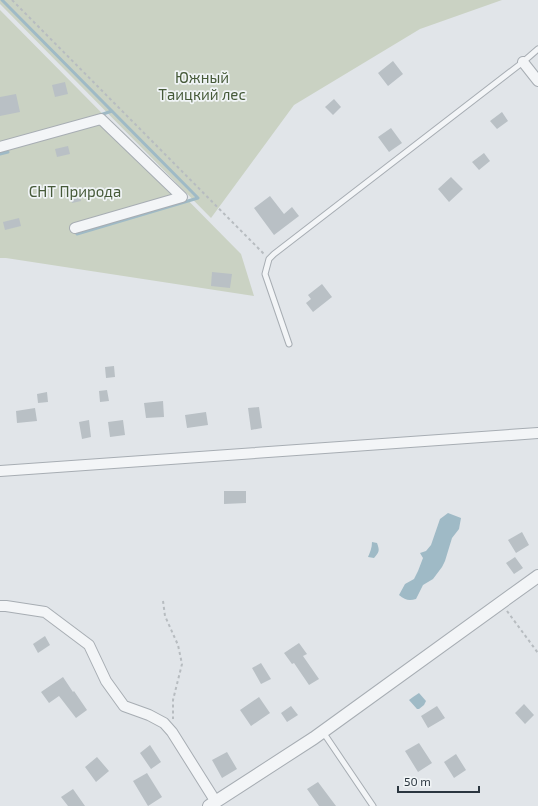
<svg xmlns="http://www.w3.org/2000/svg" width="538" height="806" viewBox="0 0 538 806" font-family="'Exo 2',sans-serif">
	<style>
		.green { fill: #cad2c3 }
		.water { fill: #9fbac6 }
		.lines { fill: none; stroke-linecap: round; stroke-linejoin: round }
		.stream { stroke: #9fbac6; stroke-width: 3 }
		.building { fill: #b9c0c5 }
		.service-casing { stroke: #a7adb3; stroke-width: 7 }
		.minor-casing { stroke: #a7adb3; stroke-width: 12 }
		.tertiary-casing { stroke: #a7adb3; stroke-width: 14 }
		.path { stroke: #b7bcc0; stroke-width: 2; stroke-dasharray: 3 3; stroke-linecap: butt }
		.service { stroke: #f3f5f7; stroke-width: 5 }
		.minor { stroke: #f3f5f7; stroke-width: 10 }
		.tertiary { stroke: #f3f5f7; stroke-width: 12 }
		.labels { text-anchor: middle; stroke-width: 3.5; stroke-linejoin: round; paint-order: stroke }
		.park-label { font-size: 15px; fill: #465a39; stroke: #f0f4f6 }
	</style>
	<rect width="100%" height="100%" fill="#e1e5e9"/>
	<path class="green" d="M0,0H502L420,29L294,105L211,218L0,4Z
		M0,10L241,254L254,296L6,258H0Z"/>
	<path class="water" d="M448,513L461,518L459,529L452,538L445,561L442,567L433,579L423,585L416,599C409,601 405,600 399,595L405,584L414,579L418,571L423,558L420,553L426,551L431,545L440,519Z
		M372,542L377,543C380,551 379,552 374,558L368,557C370,552 372,548 372,542Z
		M419,693L426,701L424,705L419,709H417L409,700L413,697Z"/>
	<g class="lines">
		<path class="stream" d="M2,0L198,198L77,234
			M100,115L112,111
			M0,154L8,152"/>
	</g>
	<path class="building" d="M393,61L403,74L388,86L378,73Z
		M65,82L68,94L55,97L52,85Z
		M16,94L20,112L0,116V97Z
		M334,99L341,107L333,115L325,107Z
		M502,112L508,121L497,129L490,121Z
		M391,128L402,143L389,152L378,137Z
		M68,146L70,154L57,157L55,149Z
		M484,153L490,161L479,170L472,162Z
		M451,177L463,189L449,202L438,189Z
		M78,188L81,201L72,203L69,190Z
		M270,196L284,214L292,207L299,216L274,235L254,208Z
		M19,218L21,226L5,230L3,222Z
		M212,272L232,274L230,288L211,286Z
		M322,284L332,297L313,312L306,303L311,299L308,295Z
		M114,366L115,377L106,378L105,367Z
		M107,390L109,401L100,402L99,391Z
		M47,392L48,402L38,403L37,394Z
		M163,401L164,417L146,418L144,403Z
		M259,407L262,428L251,430L248,408Z
		M35,408L37,421L17,423L16,411Z
		M206,412L208,425L187,428L185,415Z
		M89,420L91,437L82,439L79,422Z
		M123,420L125,435L110,437L108,422Z
		M224,491H246V503L224,504Z
		M522,532L529,545L516,553L508,540Z
		M515,557L523,568L514,574L506,563Z
		M45,636L50,645L38,653L33,644Z
		M299,643L307,654L303,656L319,679L309,685L294,663L292,664L284,653Z
		M261,663L271,679L261,684L252,668Z
		M63,677L73,692L74,691L87,710L76,718L59,696L49,703L41,692Z
		M259,697L270,713L251,726L240,710Z
		M524,704L534,715L525,724L515,713Z
		M291,706L298,715L287,722L281,713Z
		M437,706L445,718L428,728L421,716Z
		M419,743L432,763L418,772L405,751Z
		M150,745L161,762L151,769L140,753Z
		M227,752L237,769L222,778L212,760Z
		M456,754L466,770L454,778L444,762Z
		M97,757L109,771L96,782L85,767Z
		M147,773L162,797L148,806L133,781Z
		M318,782L336,806H319L307,789Z
		M73,789L85,806H68L61,797Z"/>
	<g class="lines">
		<defs>
			<path id="service" d="M289,344L265,274L269,259L274,254L523,62L538,49
				M323,732L373,806"/>
			<path id="minor" d="M523,62L538,81
				M0,147L101,119L182,197L75,228
				M0,471L538,433
				M0,606H6L45,612L89,645L106,681L124,706L149,715L164,723L172,732L216,802"/>
			<path id="tertiary" d="M209,806L314,738L538,576"/>
		</defs>
		<use href="#service" class="service-casing"/>
		<use href="#minor" class="minor-casing"/>
		<use href="#tertiary" class="tertiary-casing"/>
		<path class="path" d="M12,0L264,254
			M163,601L165,616L178,645L182,664L173,700V719
			M507,611L538,653"/>
		<use href="#service" class="service"/>
		<use href="#minor" class="minor"/>
		<use href="#tertiary" class="tertiary"/>
	</g>
	<g class="labels">
		<g class="park-label">
			<text x="202" y="83">Южный<tspan x="202" dy="17">Таицкий лес</tspan></text>
			<text x="75" y="197">СНТ Природа</text>
		</g>
	</g>
	<path d="M398 786v6h81v-6" fill="none" stroke="#2b363f" stroke-width="2"/>
	<text x="404" y="786" font-size="12" fill="#2b363f" stroke="#f0f4f6" stroke-width="3" paint-order="stroke">50 m</text>
</svg>
